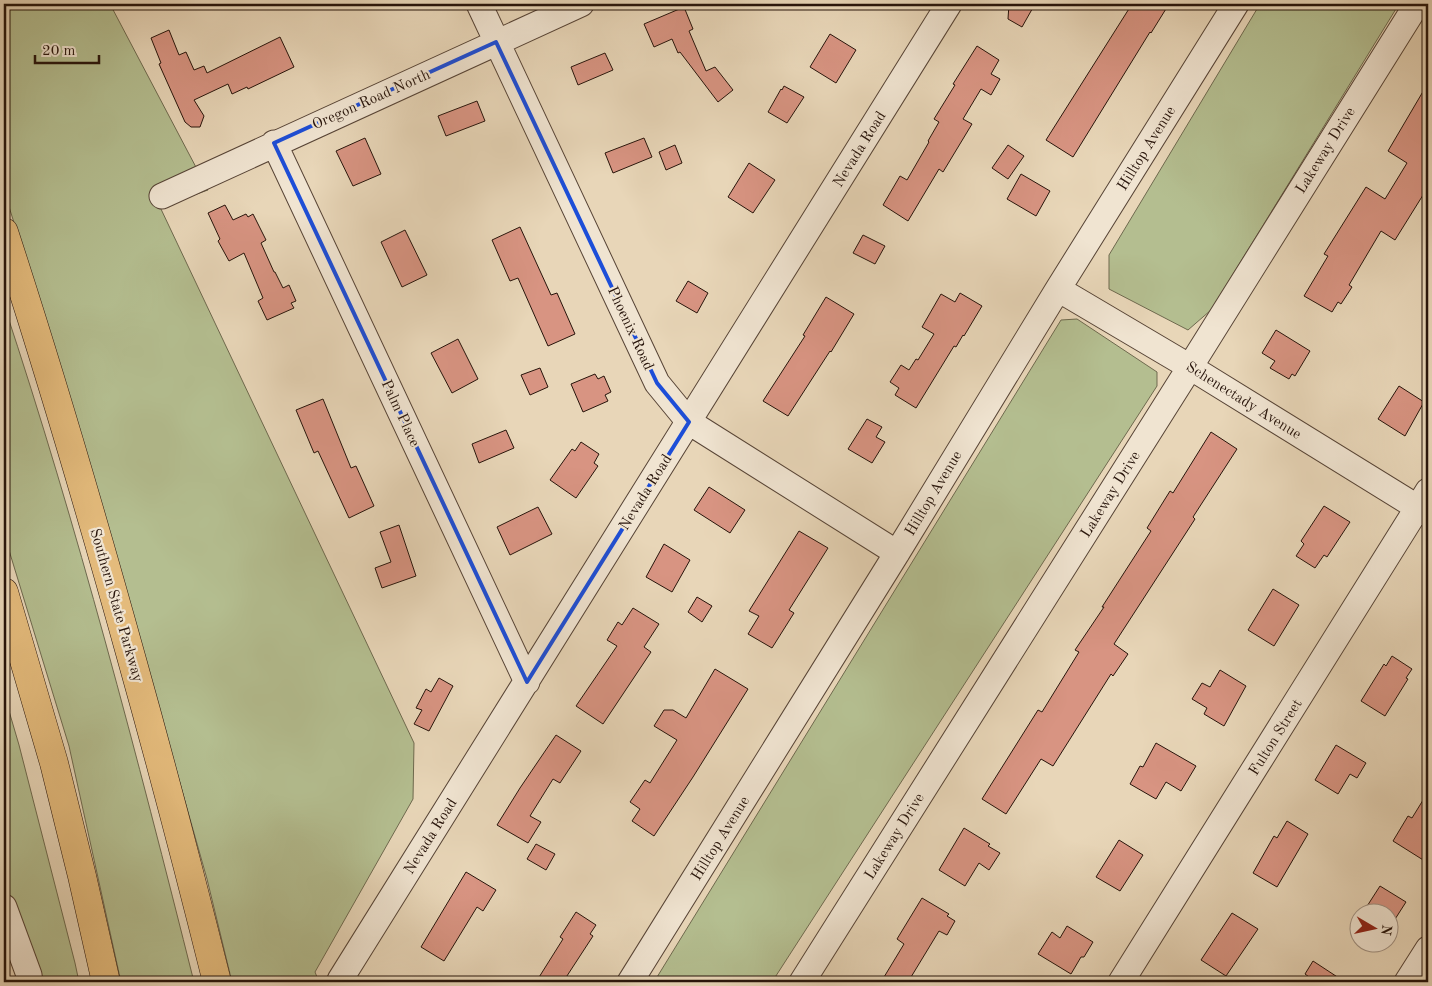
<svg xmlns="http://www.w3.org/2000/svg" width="1432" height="986" viewBox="0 0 1432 986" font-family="'Old Standard TT',serif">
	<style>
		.green { fill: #b4be90; stroke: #6e694e }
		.building { fill: #d89482; stroke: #27140b }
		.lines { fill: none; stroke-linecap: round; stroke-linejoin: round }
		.minor-casing { stroke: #574436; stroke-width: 27 }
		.motorway-casing { stroke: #27140b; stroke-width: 29 }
		.minor { stroke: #f0e4d1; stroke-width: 25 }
		.motorway { stroke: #e4bb7c; stroke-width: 28 }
		.marked { fill: none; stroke: #1d4ed8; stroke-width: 4; stroke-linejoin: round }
		.labels { text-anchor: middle; stroke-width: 4.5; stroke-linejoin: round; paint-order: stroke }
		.street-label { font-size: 15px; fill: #27140b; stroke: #f0e4d1 }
	</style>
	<rect width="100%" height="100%" fill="#e8d6b8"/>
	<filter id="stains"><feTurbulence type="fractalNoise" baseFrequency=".004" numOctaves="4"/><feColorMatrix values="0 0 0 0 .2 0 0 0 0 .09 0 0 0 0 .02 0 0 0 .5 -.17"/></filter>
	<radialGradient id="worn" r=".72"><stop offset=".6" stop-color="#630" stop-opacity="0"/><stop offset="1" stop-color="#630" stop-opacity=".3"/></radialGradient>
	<path class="green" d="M4,4H110L208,190L160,207L414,743L413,799L315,972L319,982H232L207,879L133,617L73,409L4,191Z
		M1260,4H1399L1211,310L1188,330L1109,289V255Z
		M4,305C78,528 137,755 194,982H121L69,746L4,534Z
		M1077,319L1157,372V386L772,982H654L1061,320Z
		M4,694L19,745L75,963L79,982H39L4,881Z"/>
	<path class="building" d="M1009,4H1035L1022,27L1008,19Z
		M1132,4H1169L1151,33L1150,32L1073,157L1046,140Z
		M684,7L693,29L689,31L706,71L715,67L733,90L718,102L680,52L678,53L672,39L654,47L644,24Z
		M169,30L179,55L186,52L194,70L204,66L207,73L280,37L294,67L248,89L247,87L232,94L228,84L194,100L204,116L200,127H191L185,122L159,64L161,63L151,38Z
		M830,34L856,50L836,83L810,67Z
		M977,46L999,60L991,74L1000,79L991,95L981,89L963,119L972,124L943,172L939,169L908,221L883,205L900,176L907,180L929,142L928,141L939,122L934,119L955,85L953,84Z
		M605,53L613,70L578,85L571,67Z
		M1428,83V187L1395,240L1381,231L1349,285L1352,287L1341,304L1338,302L1332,312L1304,296L1328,256L1324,254L1366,187L1385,199L1407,163L1388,151Z
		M784,86L804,97L787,123L768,112L781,89L782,90Z
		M477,101L485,121L446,136L438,116Z
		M365,138L381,174L353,186L336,151Z
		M644,138L652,157L613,173L605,153Z
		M675,145L682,163L666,170L659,152Z
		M1008,145L1024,156L1008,179L992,168Z
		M749,163L775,180L753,213L728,197Z
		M1021,174L1050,191L1036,216L1007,199Z
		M225,205L233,220L246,214L248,217L253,214L266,240L261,243L274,272H275L283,288L289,285L296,301L291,303L294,308L267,320L258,301L263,298L244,253L229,261L218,241L220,239L208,213Z
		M520,227L551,295L557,293L575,334L548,346L518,278L510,281L492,240Z
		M405,230L427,275L402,287L381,242Z
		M863,235L885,246L875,264L853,253Z
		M688,281L708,293L697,313L676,301Z
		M960,293L982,306L964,336L963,335L956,347L954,346L916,408L895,395L899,388L890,382L901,365L909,370L916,359L918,360L934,334L922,327L941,294L955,302Z
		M826,297L854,314L831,352L830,351L788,416L763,401L805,336L803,335Z
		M1276,330L1310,351L1295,376L1292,374L1289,379L1270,368L1275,361L1262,353Z
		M458,339L478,379L452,393L431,353Z
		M540,368L548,387L530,395L521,375Z
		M595,374L598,379L604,376L611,392L605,395L608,401L583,412L571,384Z
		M1399,386L1424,402L1405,436L1378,419Z
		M323,399L351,468L356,466L374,506L349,518L318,451L314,453L296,410Z
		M867,419L882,427L876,437L885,442L872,463L848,449Z
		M506,430L514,448L479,463L472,444Z
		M1211,432L1237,449L1193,517L1195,519L1114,644L1128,654L1113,676L1111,674L1053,766L1041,759L1006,814L982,799L1038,710L1042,712L1079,652L1075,650L1104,607H1102L1151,531L1147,528L1170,491L1173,493Z
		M581,442L599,454L594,463L598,466L576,498L550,480L572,449L575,451Z
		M709,487L745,510L730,533L694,510Z
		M1324,506L1350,522L1327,557L1324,555L1315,568L1296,556L1304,544L1301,541Z
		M538,507L552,534L510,555L497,527Z
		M399,525L416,576L382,588L375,568L391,562L380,532Z
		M799,531L828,548L789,610L794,613L772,648L748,634L759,616L749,611Z
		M664,544L690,560L672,592L646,577Z
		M1273,589L1299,605L1274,646L1248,630Z
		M697,597L712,606L702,622L688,612Z
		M633,608L659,624L644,647L651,652L603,724L576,706L617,646L607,640L618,622L622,625Z
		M1392,656L1412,669L1406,678L1408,679L1385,716L1361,701L1384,664L1386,666Z
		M715,669L748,689L693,777L654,836L632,821L640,809L630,802L645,780L650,783L677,740L654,726L664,710H673L686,718Z
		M1220,670L1246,686L1224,726L1204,714L1207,708L1192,699L1202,683L1210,687Z
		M439,678L453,686L429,731L414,724L422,710L416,708L426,689L431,692Z
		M556,735L581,751L560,783L553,779L530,816L541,822L528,843L497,825L520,788Z
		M1156,743L1196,766L1181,791L1166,782L1156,799L1130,784L1140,766L1143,767Z
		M1336,745L1366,763L1357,778L1350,774L1338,794L1315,780Z
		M1428,792V863L1393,841L1408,816L1412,818Z
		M1287,821L1308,834L1277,887L1253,873L1274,836L1277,838Z
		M964,828L990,844L988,846L1000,853L989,870L979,863L965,886L939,870Z
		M1119,840L1143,855L1120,891L1096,877Z
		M536,844L555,854L546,870L527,859Z
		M466,872L496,890L483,911L477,907L444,961L421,947Z
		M1380,886L1406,902L1390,927V914H1362Z
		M922,898L949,914L947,916L955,921L947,935L939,931L908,982H881L904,944L897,939Z
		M576,912L596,925L590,934L593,936L563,982H536L563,939L560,937Z
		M1232,913L1258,929L1226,976L1201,960Z
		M1067,926L1093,942L1084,957H1081L1071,974L1038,954L1052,932L1060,938Z
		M1313,961L1345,982H1316L1305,974Z"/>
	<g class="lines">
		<defs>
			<path id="minor" d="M479,4L657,383L689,422L897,553
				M274,143L527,682
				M162,196L581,4
				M1058,289L1190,367L1428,514
				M4,907L29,975L30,982
				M340,982V980L949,4
				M630,982L897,553L1058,289L1236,4
				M802,982L1190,367L1417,4
				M1121,982L1428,491
				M1407,982L1428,949"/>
			<path id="motorway" d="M4,232C50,373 92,516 132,660C162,767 190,874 217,982
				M4,592L54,763L82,876L106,982"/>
		</defs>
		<use href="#minor" class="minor-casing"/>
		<use href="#motorway" class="motorway-casing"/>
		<use href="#minor" class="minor"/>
		<use href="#motorway" class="motorway"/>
	</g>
	<path class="marked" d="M496,42L657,383L689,422L527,682L274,143Z"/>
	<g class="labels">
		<g class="street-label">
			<text transform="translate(371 99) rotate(-24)" y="5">Oregon Road North</text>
			<text transform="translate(1146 148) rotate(-58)" y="5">Hilltop Avenue</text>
			<text transform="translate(859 149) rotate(-58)" y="5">Nevada Road</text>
			<text transform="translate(1325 150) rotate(-58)" y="5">Lakeway Drive</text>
			<text transform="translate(631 328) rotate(65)" y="5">Phoenix Road</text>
			<text transform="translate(1244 400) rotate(32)" y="5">Schenectady Avenue</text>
			<text transform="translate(401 413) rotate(65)" y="5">Palm Place</text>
			<text transform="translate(645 492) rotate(-58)" y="5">Nevada Road</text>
			<text transform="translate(933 493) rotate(-59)" y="5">Hilltop Avenue</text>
			<text transform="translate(1110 494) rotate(-58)" y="5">Lakeway Drive</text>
			<text transform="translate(117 605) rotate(74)" y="5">Southern State Parkway</text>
			<text transform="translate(1275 737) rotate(-58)" y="5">Fulton Street</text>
			<text transform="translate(430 836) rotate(-58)" y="5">Nevada Road</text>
			<text transform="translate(894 836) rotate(-58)" y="5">Lakeway Drive</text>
			<text transform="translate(720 838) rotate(-58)" y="5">Hilltop Avenue</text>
		</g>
	</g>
	<rect width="1432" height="986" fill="none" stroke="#e8d6b8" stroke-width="20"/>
	<rect x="5" y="5" width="1422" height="976" fill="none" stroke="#27140b" stroke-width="2.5"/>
	<rect x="10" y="10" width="1412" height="966" fill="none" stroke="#27140b"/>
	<g transform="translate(1374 928) rotate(99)"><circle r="24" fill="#f0e4d1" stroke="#a09182"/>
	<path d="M0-4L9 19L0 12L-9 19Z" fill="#8f2418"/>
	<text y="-8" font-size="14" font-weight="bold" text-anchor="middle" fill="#27140b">N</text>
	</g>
	<path d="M35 55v8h64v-8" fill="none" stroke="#27140b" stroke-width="2.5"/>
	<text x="42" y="55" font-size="15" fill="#27140b" stroke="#f0e4d1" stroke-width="4" paint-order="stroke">20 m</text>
	<rect width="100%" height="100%" filter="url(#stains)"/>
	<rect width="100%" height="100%" fill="url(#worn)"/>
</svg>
